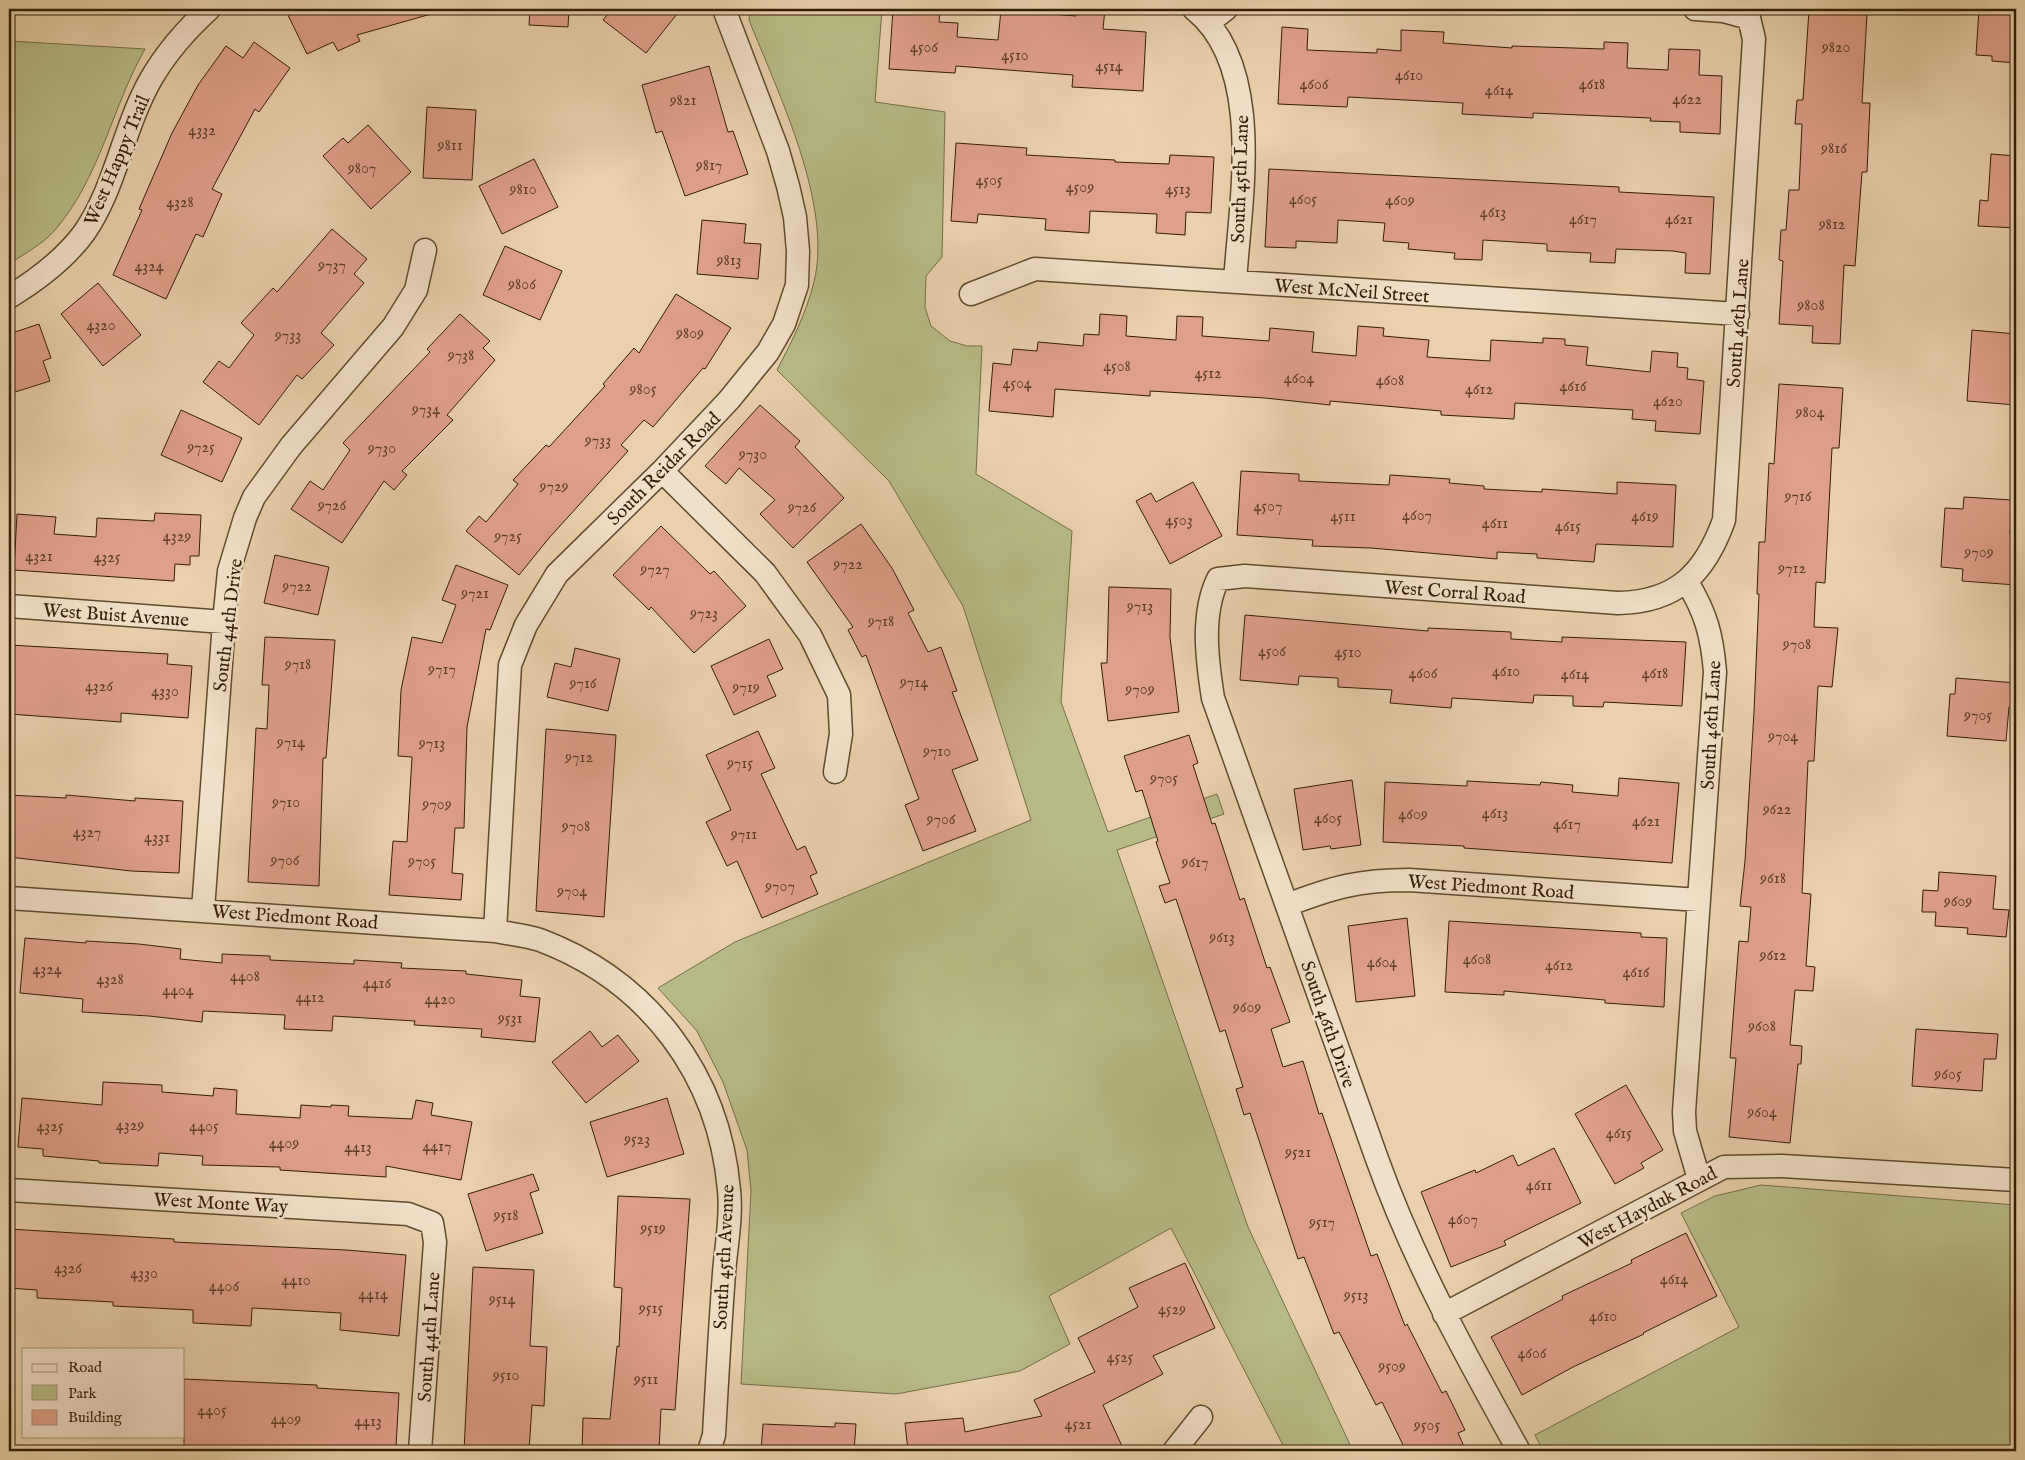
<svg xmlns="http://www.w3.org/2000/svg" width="2025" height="1460" viewBox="0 0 2025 1460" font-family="'IM FELL English',serif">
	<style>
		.green { fill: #b8bb88; stroke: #756d46 }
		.building { fill: #dfa089; stroke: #321f04 }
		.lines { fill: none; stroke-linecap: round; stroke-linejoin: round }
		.minor-casing { stroke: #604b2e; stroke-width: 25 }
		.minor { stroke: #f1e0c9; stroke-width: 22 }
		.labels { text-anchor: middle; stroke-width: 5; stroke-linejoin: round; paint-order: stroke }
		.number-label { font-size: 16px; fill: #5d3f25 }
		.street-label { font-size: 19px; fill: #321f04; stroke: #f1e0c9 }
	</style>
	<rect width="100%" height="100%" fill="#ead0ac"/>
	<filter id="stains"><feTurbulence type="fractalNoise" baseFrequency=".004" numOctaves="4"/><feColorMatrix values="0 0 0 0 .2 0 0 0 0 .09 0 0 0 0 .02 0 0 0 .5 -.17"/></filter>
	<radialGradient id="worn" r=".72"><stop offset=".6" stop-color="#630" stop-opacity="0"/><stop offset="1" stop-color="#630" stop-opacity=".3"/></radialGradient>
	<path class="green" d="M750,9H882L875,102L945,112L942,257L926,276L925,307L931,326L950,341L967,346H982L976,474L1072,531L1061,702L1108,832L1217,794L1224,814L1117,850L1248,1227L1353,1451H1286L1171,1228L1049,1296L1070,1344L1020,1371L896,1394L741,1384L751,1191L747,1150L723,1082L697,1031L658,988L735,942L1031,820L963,606L889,481L777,370C792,341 806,314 814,282C833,204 778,93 749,20Z
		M9,41L145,49C112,107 100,178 55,230C43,244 24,254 9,264Z
		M1761,1185L2016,1205V1451H1543L1535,1435L1739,1327L1681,1213L1715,1196Z"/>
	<path class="building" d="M285,9H430L431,14L357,35L360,41L338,51L333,42L307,54Z
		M530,9H569L568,27L529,25Z
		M612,9H681L646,53L603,20Z
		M893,9H930V11H940L939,22L958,23L957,37L998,40L1001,10L1076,16V9H1105L1103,29L1146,32L1143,91L1072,87L1073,75L956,66L955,73L889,69Z
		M1979,9H2016V63L1992,61V56L1976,55Z
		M1809,10L1867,14L1862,103H1870L1867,172H1862L1855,266L1844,265L1840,344L1812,343L1813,326L1779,324L1783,261L1779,260L1781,230H1786L1789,190H1799L1802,124H1795L1797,100H1803Z
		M1282,27L1308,29L1307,50L1377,53V49L1401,51V30L1444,32L1443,43L1512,48V46L1604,49V42L1628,43L1627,68L1668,70L1669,49L1700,50L1699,75L1722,76L1720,134L1680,132V122L1650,121L1651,118L1533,113V118L1462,114L1463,103L1348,97L1347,107L1278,104Z
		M254,42L290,68L259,112L255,109L212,189L222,194L203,237L196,234L166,299L113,275L142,210L139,209L172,133L198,85L226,46L243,58Z
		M709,66L728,132L733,131L748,174L685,196L662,131L656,133L642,85Z
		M427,107L476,110L472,180L423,178Z
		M368,125L411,172L371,209L323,156L343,138L348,143Z
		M956,143L1027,148L1026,155L1115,160V162L1169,164L1170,155L1214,157L1211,213L1186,212L1185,235L1156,233L1157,214L1090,211L1089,233L1045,230L1046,219L978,214L977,223L951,221Z
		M1991,154L2016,156V228L1978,226L1980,200L1988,201Z
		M534,159L558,207L502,234L479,186Z
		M1269,169L1619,187V192L1714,197L1710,274L1685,273L1686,253L1673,251L1616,249L1615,263L1590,262L1591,253L1547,251V244L1483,240L1482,260L1454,259L1455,253L1408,249L1409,243L1383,241L1385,223L1338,220L1337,243L1296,241V248L1265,247Z
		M702,220L746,224L744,243L761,244L758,279L697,274Z
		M332,229L367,259L354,274L364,283L321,333L334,345L302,379L297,375L259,425L203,382L219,361L229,368L254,335L241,323L273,288L277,292Z
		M505,246L562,271L540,320L483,295Z
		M98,283L141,335L103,366L61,314Z
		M676,294L731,328L705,369L703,368L653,427L644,420L621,445L628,451L549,538L519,575L466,531L479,516L486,522L518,484L513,480L546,445L549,447L605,386L603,384L634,348L639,353Z
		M460,314L490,341L483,348L495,360L447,415L453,420L402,471L407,475L394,490L384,481L342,543L291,509L310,481L323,490L350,450L343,443L430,352L427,349Z
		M1100,314L1127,316L1126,336L1176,340L1177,316L1203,317L1202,336L1269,341L1270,328L1314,332L1312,352L1356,356L1358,326L1384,328L1383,336L1429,340L1427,357L1490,361L1491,340L1543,343V338L1565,339V345L1588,347L1586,365L1650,372L1652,351L1678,353L1677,367L1688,368L1687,379L1704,381L1700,434L1655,431L1656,421L1632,419L1633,410L1515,403L1514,419L1441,415V411L1330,401V405L1265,398L1150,391V396L1055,389L1053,417L989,411L993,363L1011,365L1013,349L1037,351L1038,342L1083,346L1084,334L1099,335Z
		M39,324L51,358L43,361L50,381L12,393L9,383V334Z
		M1972,330L2016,334V405L1967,401Z
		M1779,384L1843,388L1839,448H1832L1825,583L1816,582L1814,627L1838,628L1832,687L1818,686L1814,761H1808L1802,893L1811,894L1806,966L1815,967L1813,991L1795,990L1790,1045L1802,1046L1801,1064H1798L1790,1143L1729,1137L1736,1058H1730L1739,941L1748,942L1751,907L1740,906L1745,861L1754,712L1759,594H1757L1759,542H1765L1769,463L1774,464Z
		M760,405L800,441L795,447L844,498L793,548L760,514L775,500L739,468L726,484L705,466Z
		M181,410L242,438L222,482L161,455Z
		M1241,471L1299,474V481L1389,485L1390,475L1450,479L1449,483L1484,486V489L1542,492V489L1617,494V482L1676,485L1673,547L1596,544L1594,562L1537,558V554L1497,552V559L1371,548L1312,546L1313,540L1237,535Z
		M1193,482L1222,536L1170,564L1136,501L1151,493L1156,502Z
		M1964,497L2012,500L2010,534L2016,535V585L1962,581L1963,569L1941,567L1945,508L1963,509Z
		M155,513L201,515L199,556H190V565L175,564L174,581L14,570L17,514L56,517L54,534L96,537L97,518L154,521Z
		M861,524L892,568L914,610L908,613L928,652L941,647L957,691L952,692L978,760L952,770L976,831L923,851L905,805L919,799L866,655L862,657L848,630L853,627L807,562Z
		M661,526L710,574L714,571L746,606L694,653L651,607L649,610L613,575Z
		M275,555L329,567L318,615L264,603Z
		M456,565L508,585L490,630L486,629L467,727L464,828H455L452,873L463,874L461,900L389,895L393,841L407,842L412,757L398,756L401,690L412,637L442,643L456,605L442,600Z
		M1109,587L1171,589L1170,637L1179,712L1108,721L1101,663H1107Z
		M1245,615L1428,631V628L1511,632V639L1562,642V637L1686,642L1682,706L1604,702L1603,707L1573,706V696L1534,695L1533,703L1452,698L1451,708L1390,703L1392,690L1338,687V678L1299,676L1298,685L1240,680Z
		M265,637L335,640L326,758H323L319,886L248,882L256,728L267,729L269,685H262Z
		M769,639L783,669L767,676L776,696L734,715L711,666Z
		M9,645L168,654L167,664L192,666L188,718L121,713V722L9,714Z
		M575,648L620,659L608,711L547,697L555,663L571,667Z
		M1956,678L2016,683V707H2009L2006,741L1947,736L1950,694H1955Z
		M546,729L616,735L604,917L536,911Z
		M758,731L775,768L761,774L797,850L805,846L817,873L810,876L818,894L762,918L737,861L727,866L706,822L731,810L706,755Z
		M1189,735L1198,763L1193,765L1212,824L1215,823L1240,900L1244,898L1267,968L1270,967L1290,1022L1271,1029L1283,1067L1303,1061L1319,1114L1322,1113L1371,1256L1377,1254L1405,1326L1407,1324L1442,1393L1446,1391L1465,1430L1458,1433L1466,1451H1406L1382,1402L1376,1405L1339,1332L1334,1334L1304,1257L1298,1259L1250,1113L1244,1115L1236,1089L1243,1087L1225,1030L1220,1032L1176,899L1165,903L1159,886L1170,883L1156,842L1158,841L1142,790L1136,792L1124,756Z
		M1619,778L1679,783L1672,863L1464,848V846L1383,842L1385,782L1467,786V781L1540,785L1541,782L1573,785L1572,792L1618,796Z
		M1352,780L1361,845L1331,849L1330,846L1303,850L1294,789Z
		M9,795L66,798V795L135,801V798L183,801L179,873L131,871L9,857Z
		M1939,872L1996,876L1993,909L2009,910L2006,937L1967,934L1968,928L1935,926L1936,912H1922L1923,890L1938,891Z
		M1407,918L1415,996L1356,1002L1348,926Z
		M1449,921L1641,933V937L1667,938L1664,1007L1605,1003V1000L1504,991V995L1445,992Z
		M25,938L86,943V941L139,944L181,949L180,959L222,963V954L270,956V960L354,964V960L402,963L401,968L466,971V974L522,980L520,996L540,998L535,1042L481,1037L482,1029L414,1025L415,1021L333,1016L332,1031L284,1029L285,1015L203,1011L202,1022L149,1016L82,1012L83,999L20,993Z
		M1916,1029L1998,1034L1996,1059H1984L1982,1091L1912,1086Z
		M590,1031L602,1047L618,1035L639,1061L586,1103L552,1062Z
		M103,1082L162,1085V1092L213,1096L214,1088L237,1090L236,1114L300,1118L301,1105L331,1107V1105L349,1106L348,1116L412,1119L416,1100L433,1103L431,1115L472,1122L461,1180L386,1166V1177L280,1170V1167L202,1165L203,1156L159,1153L158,1166L99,1163V1161L43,1156V1149L18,1147L22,1098L102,1105Z
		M1626,1085L1663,1150L1641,1163L1644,1168L1615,1184L1575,1114Z
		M667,1098L684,1154L607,1177L590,1122Z
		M1554,1148L1581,1203L1504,1241L1506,1245L1451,1267L1421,1192L1475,1170L1476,1173L1513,1155L1518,1166Z
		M533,1174L539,1190L530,1193L543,1233L486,1251L468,1194Z
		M618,1196L690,1199L675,1410L661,1409L659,1451H582L583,1418L610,1419L617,1346L619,1347L622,1288L614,1287Z
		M9,1229L174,1239V1242L346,1250L406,1255L399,1336L340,1330L341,1313L252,1308L251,1326L193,1323V1310L113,1306V1302L37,1298V1290L9,1288Z
		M1686,1233L1717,1296L1643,1333L1644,1334L1573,1367L1522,1395L1491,1337L1563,1299L1562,1296L1632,1263L1631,1260Z
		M1185,1263L1215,1328L1153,1356L1163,1374L1103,1405L1122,1446L1111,1451H908L905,1423L963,1418L965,1432L1042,1416L1034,1400L1095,1372L1078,1338L1138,1307L1129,1288Z
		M473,1267L534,1270L530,1346L547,1347L544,1406L532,1405L529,1451H464Z
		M184,1379L317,1385V1388L399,1393L396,1447L384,1446V1451H184Z
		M835,1423L856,1424L854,1451H761L763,1424L835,1427Z"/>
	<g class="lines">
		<defs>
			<path id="minor" d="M1194,9C1266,67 1240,201 1235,282
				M1209,22L1226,9
				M971,294L1035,269L1738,314
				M9,297C37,280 64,260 84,233C116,187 123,128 151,79C166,53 187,29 209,9
				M662,471L765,573L810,635L839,695L841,734L835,772
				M1687,582C1706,613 1712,635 1715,672L1684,1112L1685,1131L1699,1179
				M9,606L224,622
				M9,898L495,931C510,934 526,935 540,940C649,981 719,1075 729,1190C732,1217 726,1247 724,1273C720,1327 717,1381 714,1435L709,1451
				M1287,905C1334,887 1359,880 1409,880L1699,900
				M203,910L224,622L229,571L245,518L254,497L291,446L393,327L416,290L425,250
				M495,931L510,665L526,625L557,574L662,471L729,400L768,352L784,324L797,285L798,251L795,217L788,186L778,151L724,9
				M9,1190L408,1214L432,1223L435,1242L420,1451
				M1444,1314L1724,1167L1782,1166L2016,1180
				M1174,1451L1201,1417
				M1519,1451C1466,1356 1414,1262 1377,1159L1213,698C1207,660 1201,614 1218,579L1245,576L1618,603C1677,602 1705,573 1724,520L1754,39L1749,18L1723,11L1695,9"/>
		</defs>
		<use href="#minor" class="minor-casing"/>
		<use href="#minor" class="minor"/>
	</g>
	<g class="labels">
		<g class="number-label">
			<text x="924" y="52">4506</text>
			<text x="1836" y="52">9820</text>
			<text x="1015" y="60">4510</text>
			<text x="1109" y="71">4514</text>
			<text x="1409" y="80">4610</text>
			<text x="1314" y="89">4606</text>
			<text x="1592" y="89">4618</text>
			<text x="1499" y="95">4614</text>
			<text x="1687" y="104">4622</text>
			<text x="683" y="105">9821</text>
			<text x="202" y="135">4332</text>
			<text x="450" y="150">9811</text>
			<text x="1834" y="153">9816</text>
			<text x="709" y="170">9817</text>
			<text x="362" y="173">9807</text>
			<text x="989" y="185">4505</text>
			<text x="1080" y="192">4509</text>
			<text x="523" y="194">9810</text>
			<text x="1178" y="194">4513</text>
			<text x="1303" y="204">4605</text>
			<text x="1400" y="205">4609</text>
			<text x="180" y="207">4328</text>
			<text x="1493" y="217">4613</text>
			<text x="1583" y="224">4617</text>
			<text x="1679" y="224">4621</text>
			<text x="1832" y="229">9812</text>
			<text x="729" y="265">9813</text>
			<text x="332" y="270">9737</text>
			<text x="149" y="271">4324</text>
			<text x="522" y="289">9806</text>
			<text x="1811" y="310">9808</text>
			<text x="101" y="330">4320</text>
			<text x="690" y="338">9809</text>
			<text x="288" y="340">9733</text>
			<text x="461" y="360">9738</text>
			<text x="1117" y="371">4508</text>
			<text x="1208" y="378">4512</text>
			<text x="1299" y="383">4604</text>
			<text x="1390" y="385">4608</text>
			<text x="1017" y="388">4504</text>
			<text x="1573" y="391">4616</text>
			<text x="643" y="394">9805</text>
			<text x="1479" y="394">4612</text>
			<text x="1668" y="406">4620</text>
			<text x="426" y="414">9734</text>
			<text x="1810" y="417">9804</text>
			<text x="598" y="445">9733</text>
			<text x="201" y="452">9725</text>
			<text x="382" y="453">9730</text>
			<text x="753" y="459">9730</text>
			<text x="554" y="491">9729</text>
			<text x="1798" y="501">9716</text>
			<text x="332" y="510">9726</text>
			<text x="1268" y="511">4507</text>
			<text x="802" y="512">9726</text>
			<text x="1417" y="520">4607</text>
			<text x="1343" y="521">4511</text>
			<text x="1645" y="521">4619</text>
			<text x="1179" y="525">4503</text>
			<text x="1495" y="528">4611</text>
			<text x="1568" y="531">4615</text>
			<text x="177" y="541">4329</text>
			<text x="508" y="541">9725</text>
			<text x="1979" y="557">9709</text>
			<text x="39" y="561">4321</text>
			<text x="107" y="562">4325</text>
			<text x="848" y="569">9722</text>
			<text x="1792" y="573">9712</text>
			<text x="655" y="574">9727</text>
			<text x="297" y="591">9722</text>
			<text x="475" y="598">9721</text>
			<text x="1140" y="611">9713</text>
			<text x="704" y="618">9723</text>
			<text x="881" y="626">9718</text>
			<text x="1797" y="649">9708</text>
			<text x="1272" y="656">4506</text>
			<text x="1348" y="657">4510</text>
			<text x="298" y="669">9718</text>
			<text x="442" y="674">9717</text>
			<text x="1506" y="676">4610</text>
			<text x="1423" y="678">4606</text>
			<text x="1655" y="678">4618</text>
			<text x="1575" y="679">4614</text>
			<text x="914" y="687">9714</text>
			<text x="583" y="688">9716</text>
			<text x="99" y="691">4326</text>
			<text x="746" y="692">9719</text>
			<text x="1140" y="694">9709</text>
			<text x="165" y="696">4330</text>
			<text x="1978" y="720">9705</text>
			<text x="1783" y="741">9704</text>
			<text x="291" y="747">9714</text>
			<text x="432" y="748">9713</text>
			<text x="937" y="756">9710</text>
			<text x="579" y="762">9712</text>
			<text x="740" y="768">9715</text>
			<text x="1164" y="783">9705</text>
			<text x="286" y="807">9710</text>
			<text x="437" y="809">9709</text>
			<text x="1777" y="814">9622</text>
			<text x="1495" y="818">4613</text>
			<text x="1413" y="819">4609</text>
			<text x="1328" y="823">4605</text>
			<text x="941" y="824">9706</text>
			<text x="1646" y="826">4621</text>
			<text x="1567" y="829">4617</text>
			<text x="576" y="831">9708</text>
			<text x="87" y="837">4327</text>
			<text x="744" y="839">9711</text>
			<text x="157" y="842">4331</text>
			<text x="285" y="865">9706</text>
			<text x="422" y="866">9705</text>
			<text x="1195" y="867">9617</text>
			<text x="1773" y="883">9618</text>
			<text x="780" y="891">9707</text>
			<text x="572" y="896">9704</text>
			<text x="1958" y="906">9609</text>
			<text x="1222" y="942">9613</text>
			<text x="1773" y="960">9612</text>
			<text x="1477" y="964">4608</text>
			<text x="1382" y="967">4604</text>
			<text x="1559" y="970">4612</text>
			<text x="47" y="974">4324</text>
			<text x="1636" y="977">4616</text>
			<text x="245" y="981">4408</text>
			<text x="110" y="984">4328</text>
			<text x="377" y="988">4416</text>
			<text x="178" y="995">4404</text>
			<text x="310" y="1002">4412</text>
			<text x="440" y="1004">4420</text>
			<text x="1247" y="1012">9609</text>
			<text x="510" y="1023">9531</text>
			<text x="1762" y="1031">9608</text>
			<text x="1948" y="1079">9605</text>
			<text x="1762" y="1117">9604</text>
			<text x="130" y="1130">4329</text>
			<text x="50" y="1131">4325</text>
			<text x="204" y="1131">4405</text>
			<text x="1619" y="1138">4615</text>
			<text x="637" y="1144">9523</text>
			<text x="284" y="1148">4409</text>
			<text x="437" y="1151">4417</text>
			<text x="358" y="1152">4413</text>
			<text x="1298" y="1157">9521</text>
			<text x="1539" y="1190">4611</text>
			<text x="506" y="1220">9518</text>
			<text x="1463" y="1224">4607</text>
			<text x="1322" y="1227">9517</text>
			<text x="653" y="1233">9519</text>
			<text x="68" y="1273">4326</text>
			<text x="144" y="1278">4330</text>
			<text x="1674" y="1284">4614</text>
			<text x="296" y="1285">4410</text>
			<text x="224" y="1291">4406</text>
			<text x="373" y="1299">4414</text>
			<text x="1356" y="1300">9513</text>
			<text x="502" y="1304">9514</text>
			<text x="651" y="1313">9515</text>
			<text x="1172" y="1314">4529</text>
			<text x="1603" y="1321">4610</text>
			<text x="1532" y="1358">4606</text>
			<text x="1120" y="1362">4525</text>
			<text x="1392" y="1371">9509</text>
			<text x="506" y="1380">9510</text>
			<text x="646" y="1384">9511</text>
			<text x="212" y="1415">4405</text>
			<text x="286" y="1424">4409</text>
			<text x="368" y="1426">4413</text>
			<text x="1078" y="1429">4521</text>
			<text x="1427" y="1430">9505</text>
		</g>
		<g class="street-label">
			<text transform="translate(116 160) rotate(-67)" y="7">West Happy Trail</text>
			<text transform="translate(1239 179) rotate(-88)" y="7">South 45th Lane</text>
			<text transform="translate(1352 290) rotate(4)" y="7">West McNeil Street</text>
			<text transform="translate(1737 323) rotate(-86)" y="7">South 46th Lane</text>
			<text transform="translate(663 468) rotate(-45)" y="7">South Reidar Road</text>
			<text transform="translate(1455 591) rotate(4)" y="7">West Corral Road</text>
			<text transform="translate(116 614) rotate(4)" y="7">West Buist Avenue</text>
			<text transform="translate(227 625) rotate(-83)" y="7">South 44th Drive</text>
			<text transform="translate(1710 725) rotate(-87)" y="7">South 46th Lane</text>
			<text transform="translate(1491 886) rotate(4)" y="7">West Piedmont Road</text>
			<text transform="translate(295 916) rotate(4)" y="7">West Piedmont Road</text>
			<text transform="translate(1329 1024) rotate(71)" y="7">South 46th Drive</text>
			<text transform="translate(221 1202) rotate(3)" y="7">West Monte Way</text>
			<text transform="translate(1647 1207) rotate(-28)" y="7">West Hayduk Road</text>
			<text transform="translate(723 1257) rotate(-87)" y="7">South 45th Avenue</text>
			<text transform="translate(428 1337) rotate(-86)" y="7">South 44th Lane</text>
		</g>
	</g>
	<rect width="2025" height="1460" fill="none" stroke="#ead0ac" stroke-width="30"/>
	<rect x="10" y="10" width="2005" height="1440" fill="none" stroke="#321f04" stroke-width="2.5"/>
	<rect x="15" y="15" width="1995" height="1430" fill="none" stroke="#321f04"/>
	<rect x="22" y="1348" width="162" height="90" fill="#f1e0c9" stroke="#a5937a"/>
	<rect x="32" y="1364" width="25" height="8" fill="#f1e0c9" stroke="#a5937a"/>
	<text x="68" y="1372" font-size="15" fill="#321f04">Road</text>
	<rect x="32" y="1385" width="25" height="15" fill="#b8bb88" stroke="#a5937a"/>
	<text x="68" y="1398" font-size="15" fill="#321f04">Park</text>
	<rect x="32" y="1410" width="25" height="15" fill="#dfa089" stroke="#a5937a"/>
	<text x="68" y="1422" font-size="15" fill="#321f04">Building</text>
	<rect width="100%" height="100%" filter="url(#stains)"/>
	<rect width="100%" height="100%" fill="url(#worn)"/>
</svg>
